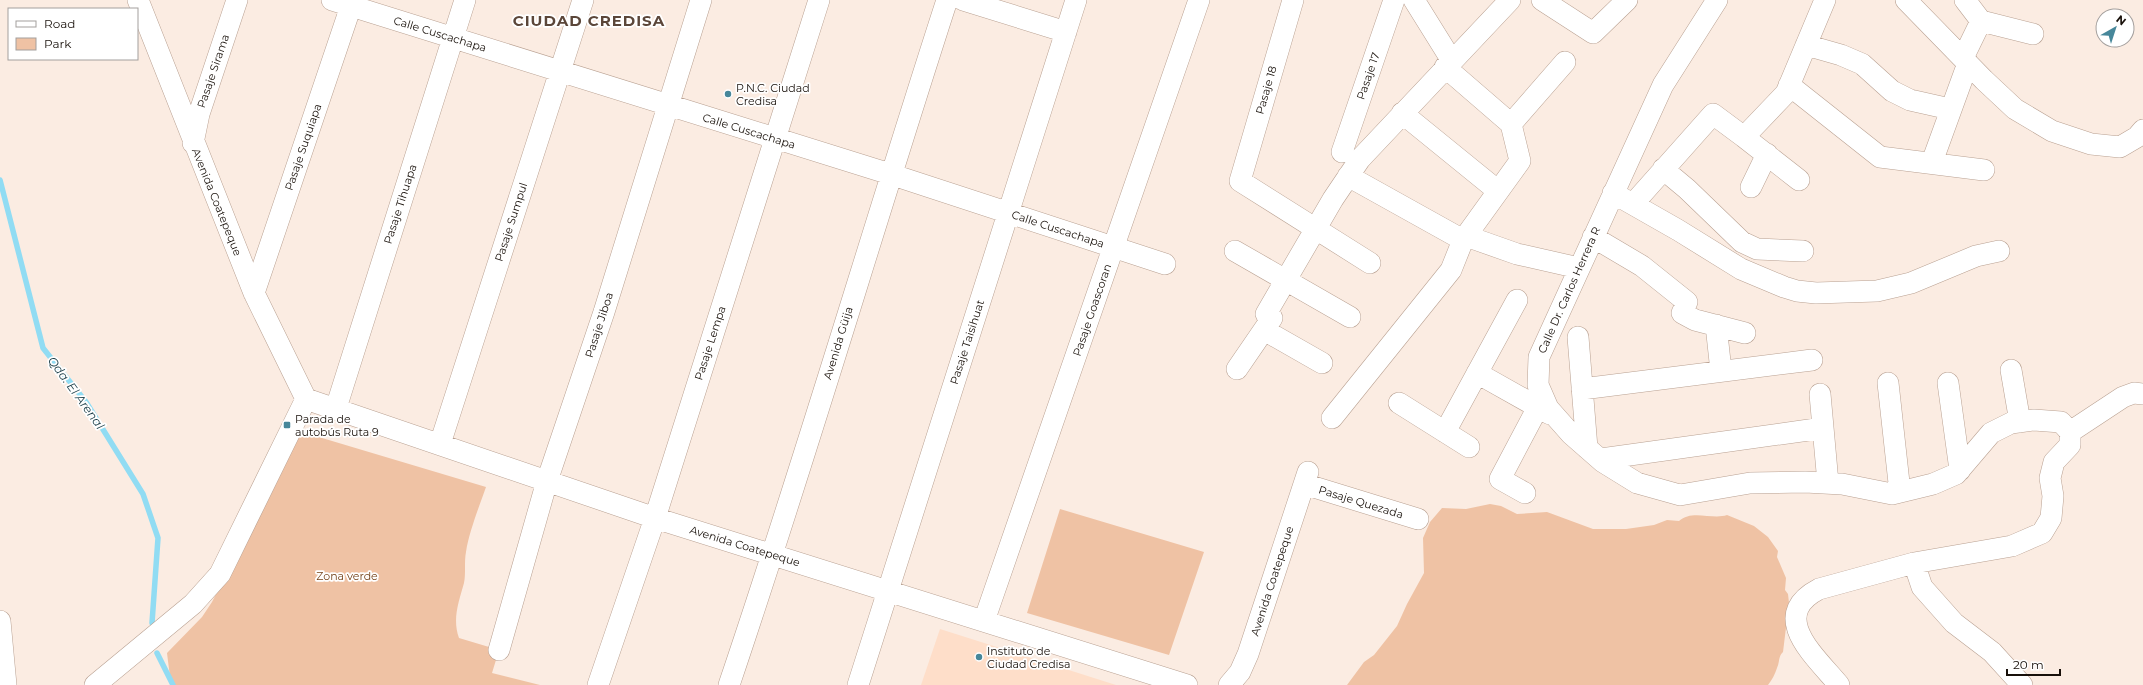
<svg xmlns="http://www.w3.org/2000/svg" width="2143" height="685" viewBox="0 0 2143 685" font-family="Montserrat,sans-serif">
	<style>
		.built { fill: #fedec9 }
		.green { fill: #efc2a4 }
		.lines { fill: none; stroke-linecap: round; stroke-linejoin: round }
		.stream { stroke: #91dcf3; stroke-width: 5.5 }
		.minor-casing { stroke: #b9a192; stroke-width: 22 }
		.minor { stroke: #fff; stroke-width: 21 }
		.poi-dot { fill: #47879a; stroke: #fff; stroke-width: 1.5 }
		.labels { text-anchor: middle; stroke-width: 3.5; stroke-linejoin: round; paint-order: stroke }
		.street-label { font-size: 11px; fill: #18100a; stroke: #fff }
		.poi-label { font-size: 11px; fill: #18100a; stroke: #fff; text-anchor: start }
		.park-label { font-size: 11px; fill: #75431a; stroke: #fff }
		.water-label { font-size: 12px; font-style: italic; fill: #183b45; stroke: #fff }
		.district-label { font-size: 15px; font-weight: bold; letter-spacing: 1px; fill: #5b4639; stroke: #fff }
	</style>
	<rect width="100%" height="100%" fill="#fbece2"/>
	<path class="built" d="M940,629L1116,685H921Z"/>
	<path class="green" d="M302,432L486,487C479,507 469,532 466,552C464,562 466,573 464,583C459,601 452,619 459,638L499,650L492,673L540,685H175L170,677L167,653L202,617L212,602L297,433Z
		M1490,504L1501,506L1517,514L1547,512L1593,529H1626L1654,525L1667,520L1679,521C1692,509 1712,520 1727,515L1754,526L1768,537L1778,551L1777,557L1786,578L1785,590L1788,594L1789,603L1783,652C1778,657 1780,661 1777,668C1775,674 1772,680 1768,685H1347L1364,662L1374,655L1397,626L1407,604L1424,573L1423,538L1430,522L1442,508L1466,509Z
		M1060,509L1204,552L1169,655L1027,613Z"/>
	<g class="lines">
		<path class="stream" d="M0,180L43,348L86,402L143,494L158,538L152,623
			M157,653L173,685"/>
		<defs>
			<path id="minor" d="M332,0L890,174L1165,264
				M963,0L1066,32
				M1293,0L1240,181L1370,263
				M1414,0L1452,61
				M1542,0L1593,33L1627,0
				M1717,0L1663,85L1539,357L1538,385L1548,408L1571,434L1603,462L1637,483L1680,495L1750,483L1805,482L1842,484L1892,494L1933,484L1956,474L1991,433L2011,423L2034,420L2061,422L2070,432
				M1906,0L1984,80L2015,109L2052,131L2091,144L2120,147L2137,137L2143,130
				M1965,0L1981,21L2033,34
				M1806,45L1841,55L1862,64L1892,91L1910,100L1950,109
				M1963,58L1981,21
				M1445,67L1511,124L1565,62
				M1789,85L1880,157L1984,170
				M1402,113L1498,191
				M1744,137L1799,180
				M193,143L199,114L237,0
				M1342,152L1394,0
				M1932,162L1968,63
				M1663,169L1687,189L1742,242L1757,249L1803,251
				M1348,176L1463,240
				M1751,187L1767,154
				M1613,193L1678,230L1741,269L1784,287L1797,291L1816,293L1877,291L1911,283L1976,256L1999,251
				M1633,204L1713,114L1744,137L1786,93L1825,0
				M1466,236L1517,254L1579,268
				M1593,237L1642,266L1687,302L1682,313L1695,320L1745,333
				M1235,251L1350,317
				M254,293L353,0
				M1716,325L1721,371
				M1264,330L1322,363
				M1578,337L1587,448
				M1237,369L1272,318L1266,314L1333,199L1360,159L1510,0
				M2011,370L2020,422
				M1477,373L1550,414
				M1888,383L1900,492
				M1948,383L1960,470
				M1582,389L1812,360
				M1820,394L1828,483
				M306,399L655,518L1187,685
				M1399,403L1469,447
				M336,408L465,0
				M1332,418L1451,270L1463,240L1520,161L1511,124
				M1445,432L1517,300
				M2070,432L2123,397L2134,393L2143,394
				M440,444L583,0
				M1601,459L1823,428
				M1304,484L1418,519
				M1525,493L1500,479L1538,407
				M1914,563L1922,587L1954,623L1992,652L2022,685
				M0,621L6,685
				M984,621L1199,0
				M499,650L547,481L604,312L701,0
				M95,685L193,604L220,574L306,399L254,293L138,0
				M598,685L655,518L819,0
				M729,685C806,458 873,228 947,0
				M858,685L1076,0
				M1229,685L1240,672L1248,654L1308,472
				M1839,685C1816,657 1767,616 1819,589L1914,563L2012,546L2042,533L2051,518L2053,496L2050,478L2054,462L2070,445V432"/>
		</defs>
		<use href="#minor" class="minor-casing"/>
		<use href="#minor" class="minor"/>
	</g>
	<g class="poi-dot">
		<circle cx="728" cy="94" r="4"/>
		<rect x="283" y="421" width="8" height="8" rx="2"/>
		<circle cx="979" cy="657" r="4"/>
	</g>
	<g class="labels">
		<g class="street-label">
			<text transform="translate(440 34) rotate(17)" y="4">Calle Cuscachapa</text>
			<text transform="translate(213 71) rotate(-71)" y="4">Pasaje Sirama</text>
			<text transform="translate(1368 76) rotate(-71)" y="4">Pasaje 17</text>
			<text transform="translate(1266 90) rotate(-74)" y="4">Pasaje 18</text>
			<text transform="translate(749 131) rotate(17)" y="4">Calle Cuscachapa</text>
			<text transform="translate(303 147) rotate(-71)" y="4">Pasaje Suquiapa</text>
			<text transform="translate(217 202) rotate(68)" y="4">Avenida Coatepeque</text>
			<text transform="translate(400 204) rotate(-72)" y="4">Pasaje Tihuapa</text>
			<text transform="translate(511 222) rotate(-72)" y="4">Pasaje Sumpul</text>
			<text transform="translate(1058 229) rotate(18)" y="4">Calle Cuscachapa</text>
			<text transform="translate(1569 290) rotate(-66)" y="4">Calle Dr. Carlos Herrera R</text>
			<text transform="translate(1092 310) rotate(-71)" y="4">Pasaje Goascoran</text>
			<text transform="translate(599 325) rotate(-72)" y="4">Pasaje Jiboa</text>
			<text transform="translate(967 342) rotate(-72)" y="4">Pasaje Taisihuat</text>
			<text transform="translate(710 343) rotate(-72)" y="4">Pasaje Lempa</text>
			<text transform="translate(838 343) rotate(-73)" y="4">Avenida Güija</text>
			<text transform="translate(1361 502) rotate(17)" y="4">Pasaje Quezada</text>
			<text transform="translate(745 546) rotate(17)" y="4">Avenida Coatepeque</text>
			<text transform="translate(1272 581) rotate(-72)" y="4">Avenida Coatepeque</text>
		</g>
		<g class="poi-label">
			<text x="736" y="92">P.N.C. Ciudad<tspan x="736" dy="13">Credisa</tspan></text>
			<text x="295" y="423">Parada de<tspan x="295" dy="13">autobús Ruta 9</tspan></text>
			<text x="987" y="655">Instituto de<tspan x="987" dy="13">Ciudad Credisa</tspan></text>
		</g>
		<g class="park-label">
			<text x="347" y="580">Zona verde</text>
		</g>
		<g class="water-label">
			<text transform="translate(76 393) rotate(54)" y="4">Qda. El Arenal</text>
		</g>
		<g class="district-label">
			<text x="589" y="26">CIUDAD CREDISA</text>
		</g>
	</g>
	<rect x="8" y="8" width="130" height="52" fill="#ffffff" stroke="#a39f9d"/>
	<rect x="16" y="21" width="20" height="6" fill="#ffffff" stroke="#a39f9d"/>
	<text x="44" y="28" font-size="12" fill="#18100a">Road</text>
	<rect x="16" y="38" width="20" height="12" fill="#efc2a4" stroke="#a39f9d"/>
	<text x="44" y="48" font-size="12" fill="#18100a">Park</text>
	<g transform="translate(2115 28) rotate(39)"><circle r="19" fill="#ffffff" stroke="#a39f9d"/>
	<path d="M0-3L7 15L0 10L-7 15Z" fill="#47879a"/>
	<text y="-6" font-size="11" font-weight="bold" text-anchor="middle" fill="#18100a">N</text>
	</g>
	<path d="M2007 669v6h53v-6" fill="none" stroke="#18100a" stroke-width="2"/>
	<text x="2013" y="669" font-size="12" fill="#18100a" stroke="#ffffff" stroke-width="3" paint-order="stroke">20 m</text>
</svg>
